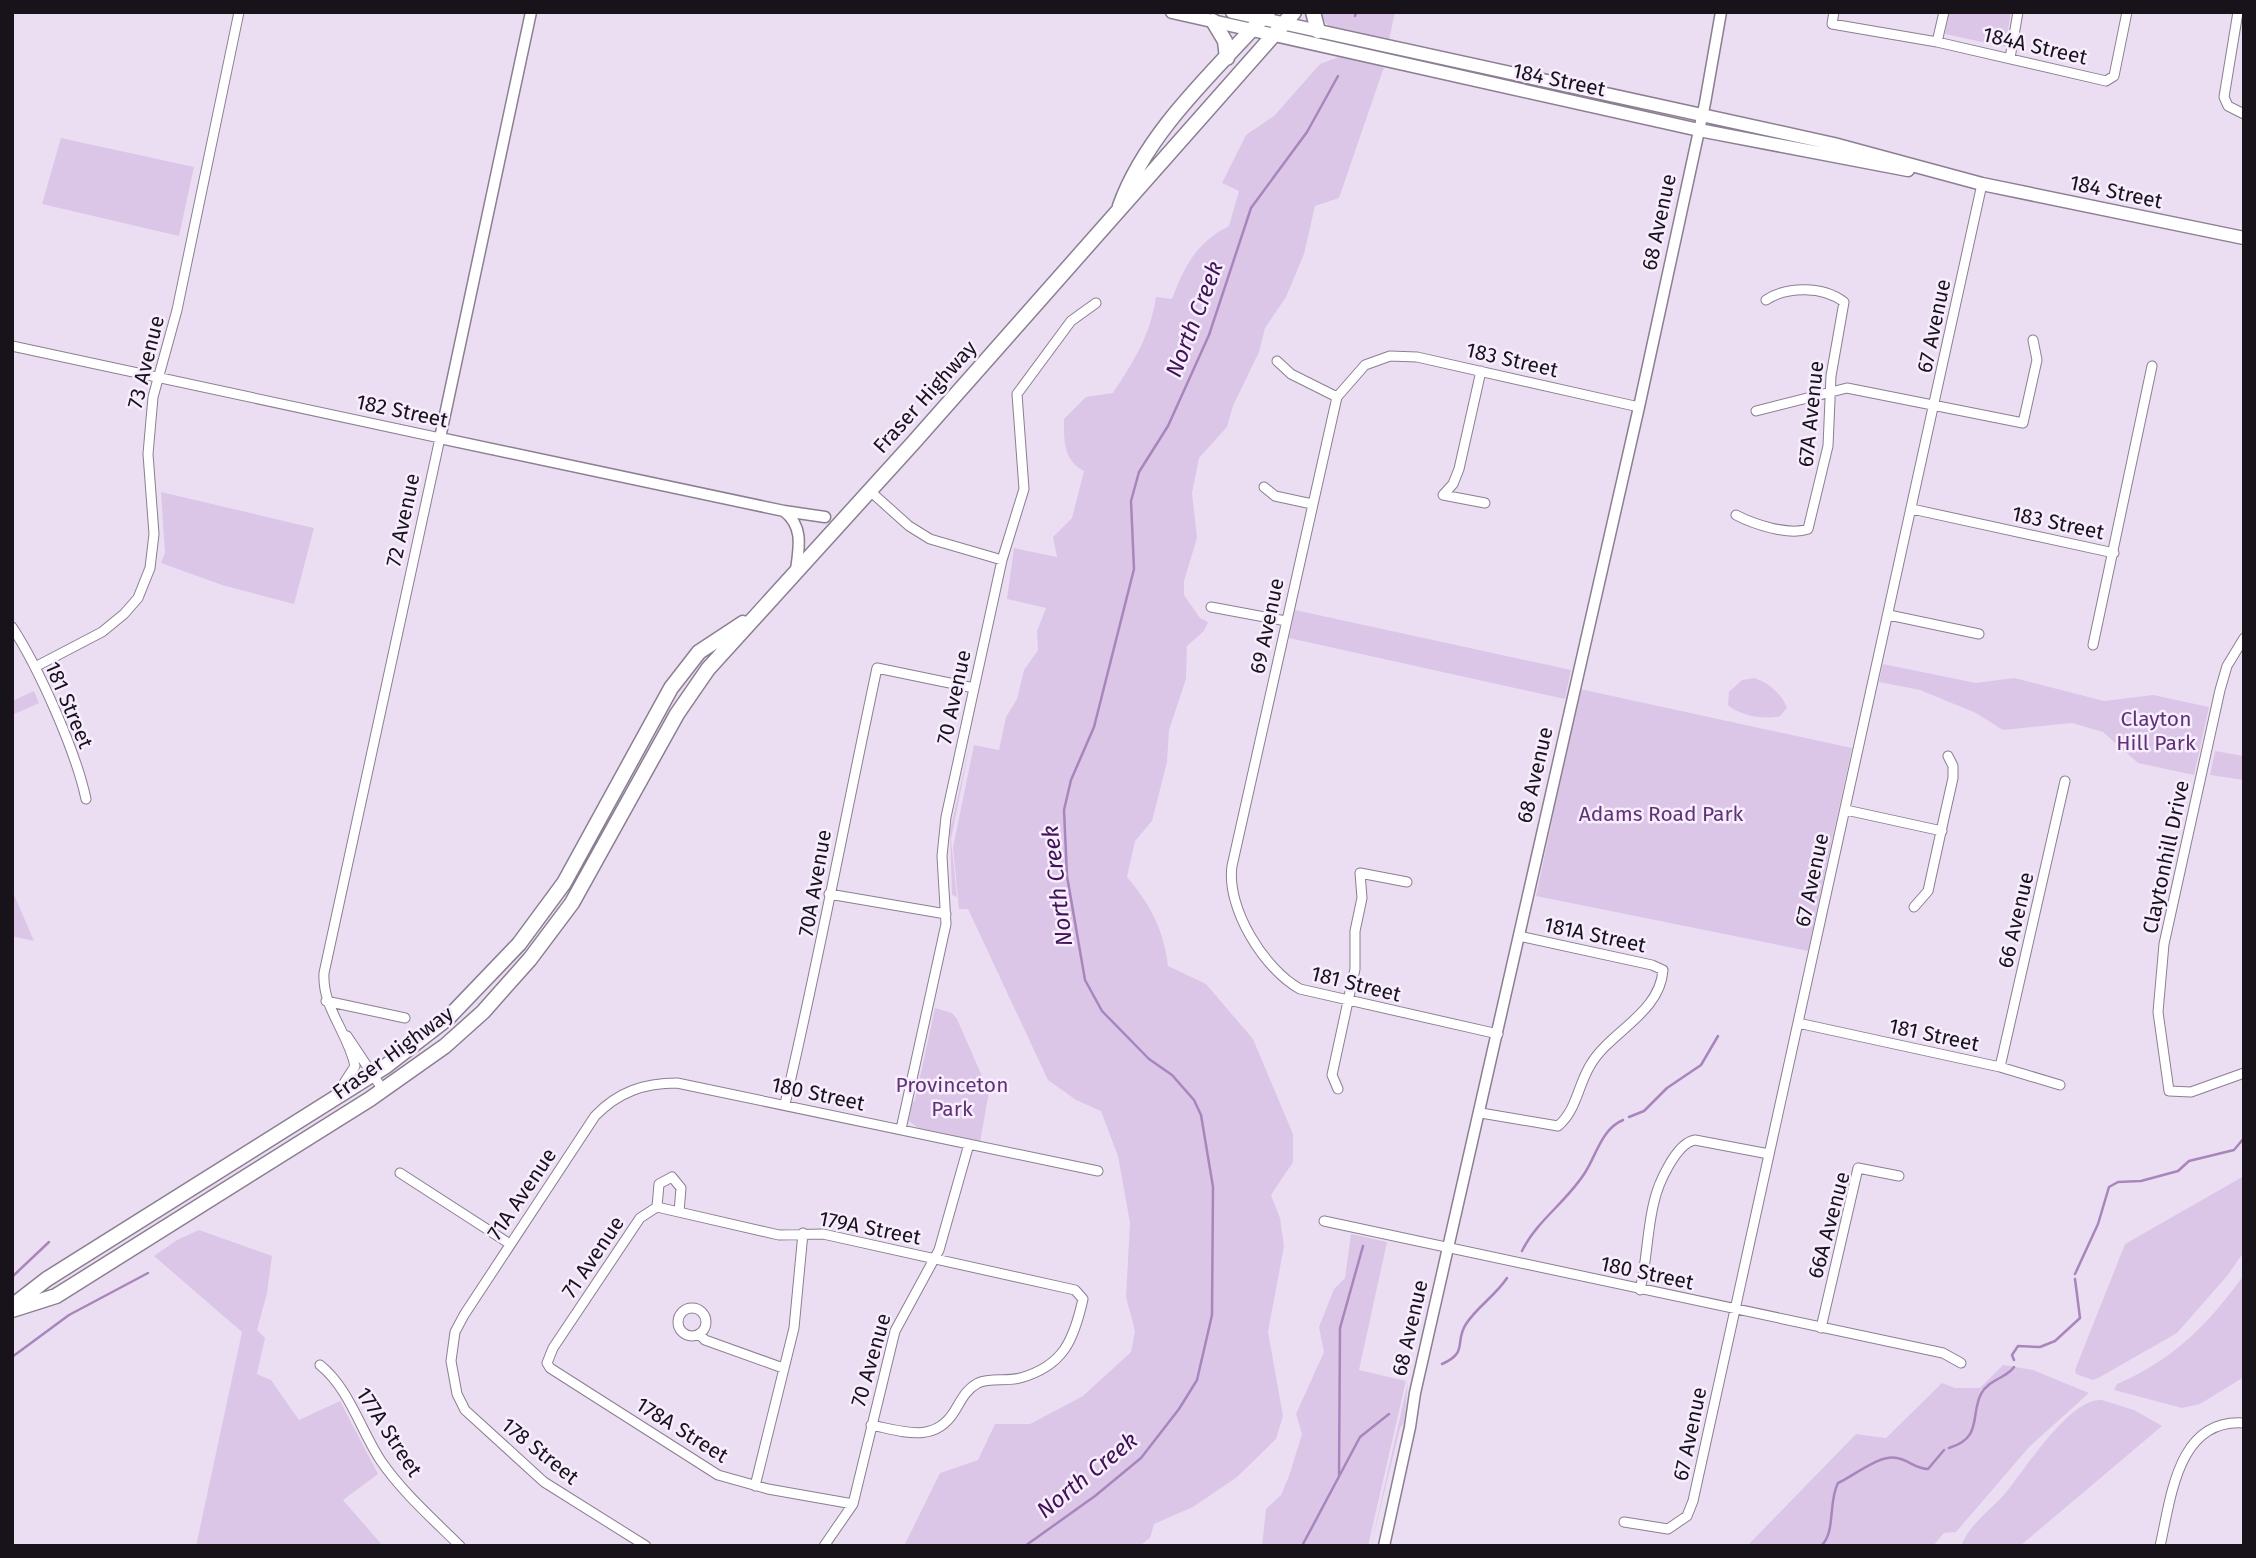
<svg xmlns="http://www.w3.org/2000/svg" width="2256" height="1558" viewBox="0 0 2256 1558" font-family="'Fira Sans',sans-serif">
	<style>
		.green { fill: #dcc6e8 }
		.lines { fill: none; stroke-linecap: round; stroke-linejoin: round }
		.stream { stroke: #a886bc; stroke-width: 2.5 }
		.minor-casing { stroke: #8b7f92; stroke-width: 11 }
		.tertiary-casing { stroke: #8b7f92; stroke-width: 13 }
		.secondary-casing { stroke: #8b7f92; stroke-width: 15 }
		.primary-casing { stroke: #8b7f92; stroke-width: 17 }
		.minor { stroke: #fff; stroke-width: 9 }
		.tertiary { stroke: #fff; stroke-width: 10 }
		.secondary { stroke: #fff; stroke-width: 12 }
		.primary { stroke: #fff; stroke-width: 14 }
		.labels { text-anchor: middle; stroke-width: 5; stroke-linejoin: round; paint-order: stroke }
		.street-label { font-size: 21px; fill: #18131a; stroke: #f7edfe }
		.park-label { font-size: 21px; fill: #5f3375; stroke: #f7edfe }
		.water-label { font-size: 23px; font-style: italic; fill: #3f1253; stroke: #f7edfe }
	</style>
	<rect width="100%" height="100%" fill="#ebdef3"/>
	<path class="green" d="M1318,12H1395L1389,40L1329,27Z
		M1949,12H2011L2005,47L1945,34Z
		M1339,57L1384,67L1339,198L1315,206L1304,254L1286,297L1265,328L1259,352L1233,406L1227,427L1199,458L1192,493L1197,538L1184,581V595L1200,618L1208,622L1204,631L1187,646L1186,679L1169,730L1167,762L1152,821L1135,841L1127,877C1150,904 1164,930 1168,966L1206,984L1253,1039L1293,1134V1162L1271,1195L1280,1218L1284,1246L1268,1332L1283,1416L1276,1439L1237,1477L1193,1507L1154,1524L1150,1538L1139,1546H904L940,1473L978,1460L995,1424H1030L1083,1396L1131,1352L1135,1331L1126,1297L1130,1223L1118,1156L1101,1111L1076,1100L1048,1080L968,909H959L953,847L974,745L999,750L1006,717L1017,699L1024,670L1038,650L1037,631L1046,608L1007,599L1014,548L1057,557L1053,537L1072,518L1084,471C1063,460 1064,440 1064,419L1086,397L1113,393C1134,361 1150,336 1156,297L1172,299C1185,265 1196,243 1229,226L1239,191L1222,183L1246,135L1274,116L1320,64Z
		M61,138L194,167L179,236L42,204Z
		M161,492L314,528L294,604L222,585L161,563L165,553Z
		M1295,610L1571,670L1565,699L1289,638Z
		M1883,664L1976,683L2014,678L2104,701L2153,695L2209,707L2194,775L2138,763L2103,732L2072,723L2003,730L1976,713L1920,690L1879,682Z
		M1754,678C1768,682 1782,694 1787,708L1780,716C1765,720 1740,716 1728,705L1729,692L1742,680Z
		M1580,689L1852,748L1808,951L1536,896Z
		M34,691L39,703L12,715V701Z
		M970,744L951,839L957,897L952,895L950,831Z
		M2215,751L2244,756V780L2210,775Z
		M12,890L34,941L12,936Z
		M935,1008L952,1013L957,1019L989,1092L980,1142L919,1129L909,1121L910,1104L915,1100Z
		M2244,1176V1252L2227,1276L2177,1333L2100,1377L2093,1380L2076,1374L2075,1370L2125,1244Z
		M199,1230L272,1256L267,1293L257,1330L265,1338L257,1374L271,1380L299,1420L340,1401L378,1474L343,1500L383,1546H196L242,1332L154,1256L177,1240Z
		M1351,1234L1387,1242L1359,1370L1406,1381L1368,1546H1262L1266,1509L1281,1495L1289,1476L1302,1434L1296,1414L1324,1352L1319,1327L1334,1289L1345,1278Z
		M2244,1275V1377L2200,1404L2182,1408L2114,1390L2117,1384C2175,1359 2208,1324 2244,1275Z
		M2003,1365L2033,1370L2089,1393L2030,1446L1956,1532L1944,1533L1933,1546H1747L1856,1434L1886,1438L1942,1383L1955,1388H1980Z
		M1408,1382L1404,1423L1400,1428L1371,1546Z
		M2102,1400L2134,1410L2162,1426L2020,1546H1961C1969,1525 1988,1512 2003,1496C2023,1473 2069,1397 2102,1400Z"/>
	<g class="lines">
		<path class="stream" d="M1355,16L1356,12
			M1629,1117L1644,1111L1667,1088L1701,1065L1718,1036
			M1522,1251C1537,1220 1568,1201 1586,1171C1597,1153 1602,1129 1623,1120
			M2075,1274L2098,1224L2109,1187L2118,1182L2141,1181L2178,1171L2189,1161L2234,1150L2244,1138
			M12,1277L49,1242
			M12,1357L69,1315L148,1273
			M2014,1360L2012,1355L2018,1346L2040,1347L2055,1341L2080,1318L2075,1279
			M1442,1364C1469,1352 1454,1342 1466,1324C1477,1307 1496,1295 1507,1278
			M1949,1448C1983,1438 1970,1415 1981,1394C1989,1379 2007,1378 2014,1367
			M1339,1475L1340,1328L1363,1246
			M1025,1546L1095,1496L1141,1458L1179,1409L1197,1380L1212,1315L1213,1187L1201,1115L1194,1100L1172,1075L1149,1059L1102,1011L1085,980L1067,876L1064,810L1071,780L1094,727L1134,569L1131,501L1139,472L1168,426L1209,335L1251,208L1307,132L1338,76
			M1302,1546L1360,1437L1389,1414
			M1821,1546C1836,1533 1828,1501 1838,1483C1854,1476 1879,1454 1897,1458C1909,1460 1915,1469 1928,1469L1944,1450"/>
		<defs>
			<path id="minor" d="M1834,12L1832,24L1937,42L2106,81L2114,76L2127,12
				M2238,12L2224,97L2228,106L2244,114
				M1937,42L1944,12
				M2010,58L2018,12
				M12,346L440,438L324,973C322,1008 348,1032 355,1066L339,1091
				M1277,361L1291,374L1337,397
				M1481,371L1459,469L1453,484L1443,495L1485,503
				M1756,411L1847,388L2023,423L2037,360L2033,340
				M1264,487L1275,496L1312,504
				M870,491L909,526L930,539L1002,560
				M1912,509L2114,553
				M1736,515C1753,524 1789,536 1808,529L1828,446L1831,376L1844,302C1823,286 1787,286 1766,300
				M1211,607L1286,621
				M1889,615L1979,634
				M12,627C39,668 76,752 86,799
				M2244,638L2227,666L2220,690L2164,944L2158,1012L2169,1091L2191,1092L2244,1073
				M2093,645L2152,366
				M35,667L102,632L124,614L138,598L150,568L154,534L148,454L153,397L177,310L239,12
				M1846,810L1942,831
				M829,894L946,914
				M1914,907L1928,891L1944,818L1953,778V766L1948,756
				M326,1001L405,1018
				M1798,1023L2000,1067L2060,1085
				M1498,1034L1300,989C1264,969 1226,908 1232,866L1337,397L1365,365L1390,356L1417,357L1639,407
				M347,1036L383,1090
				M2000,1067L2065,781
				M1338,1089L1332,1075L1355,969V931L1362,898L1360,873L1407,882
				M785,1104C819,959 846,813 877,668L974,688
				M1481,1113L1558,1126C1577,1110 1578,1084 1591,1064C1611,1031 1660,1013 1663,970L1652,965L1519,936
				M901,1129L946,924L942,856L946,817L1002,560L1024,489L1017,394L1071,321L1096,303
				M400,1173L510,1244
				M657,1207L779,1235L823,1234L1075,1290L1083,1299C1074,1339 1064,1366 1020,1378C1006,1382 991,1377 978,1383C965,1390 961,1401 954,1412C934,1444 902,1431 871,1425
				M657,1207L640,1218L553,1348L547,1363L550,1368L718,1475L768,1489L853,1504
				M657,1207L659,1184L672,1177L681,1188L679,1212
				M1324,1221L1943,1353L1961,1363
				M1640,1290C1647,1261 1647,1230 1654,1202C1658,1184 1676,1143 1695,1140L1769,1154
				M678 1322a14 14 0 1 1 28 0a14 14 0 1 1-28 0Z
				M1821,1328L1858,1168L1899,1176
				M699,1334L705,1340L783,1368
				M320,1365C349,1388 361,1431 381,1461C403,1493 433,1519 460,1546
				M755,1486L794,1328L803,1233
				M1624,1522L1668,1529L1687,1516L1693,1501L1982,184
				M646,1546L544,1482L465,1410L457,1394L451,1361L455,1332L464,1315L595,1116C618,1092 644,1083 677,1083L1098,1171
				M824,1546L853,1504L895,1331L939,1250L969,1144
				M2160,1546C2171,1499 2177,1418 2244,1423"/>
			<path id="tertiary" d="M531,12L440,438L784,511L825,517
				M784,511C804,527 799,547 796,570
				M1384,1546L1410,1427L1415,1393L1639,407L1705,103L1721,12"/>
			<path id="secondary" d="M1172,12L1699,130L1908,170
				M1232,12L1834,144L1982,184L2244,238"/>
			<path id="primary" d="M1313,12L1318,31
				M1213,21L1225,41L1227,58
				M1120,206C1147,131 1215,71 1268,12
				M12,1306L47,1279L386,1066L448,1018L519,944L564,883L671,688L699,652L743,623
				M12,1310L56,1296L370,1099L445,1046L483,1012L530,959L572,903L677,714L708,669L914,442L1294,12"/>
		</defs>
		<use href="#minor" class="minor-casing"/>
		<use href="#tertiary" class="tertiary-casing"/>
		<use href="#secondary" class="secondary-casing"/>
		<use href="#primary" class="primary-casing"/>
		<use href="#minor" class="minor"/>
		<use href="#tertiary" class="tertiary"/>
		<use href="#secondary" class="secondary"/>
		<use href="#primary" class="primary"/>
	</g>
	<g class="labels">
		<g class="street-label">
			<text transform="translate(2035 46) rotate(13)" y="7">184A Street</text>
			<text transform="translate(1559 80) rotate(12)" y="7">184 Street</text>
			<text transform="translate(2116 192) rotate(12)" y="7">184 Street</text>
			<text transform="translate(1659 222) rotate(-78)" y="7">68 Avenue</text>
			<text transform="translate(1934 326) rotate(-78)" y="7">67 Avenue</text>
			<text transform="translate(1512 360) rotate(13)" y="7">183 Street</text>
			<text transform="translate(146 362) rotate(-76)" y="7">73 Avenue</text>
			<text transform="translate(925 397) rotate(-48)" y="7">Fraser Highway</text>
			<text transform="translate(402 411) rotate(12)" y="7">182 Street</text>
			<text transform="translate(1811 414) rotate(-84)" y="7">67A Avenue</text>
			<text transform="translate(403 520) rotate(-78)" y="7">72 Avenue</text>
			<text transform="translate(2058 523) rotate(12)" y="7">183 Street</text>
			<text transform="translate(1267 626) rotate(-78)" y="7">69 Avenue</text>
			<text transform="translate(954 697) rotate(-78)" y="7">70 Avenue</text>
			<text transform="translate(69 705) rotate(67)" y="7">181 Street</text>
			<text transform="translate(1535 775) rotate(-77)" y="7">68 Avenue</text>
			<text transform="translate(2166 857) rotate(-78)" y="7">Claytonhill Drive</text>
			<text transform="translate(1812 880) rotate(-78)" y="7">67 Avenue</text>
			<text transform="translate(815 883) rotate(-80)" y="7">70A Avenue</text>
			<text transform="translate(2016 920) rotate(-77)" y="7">66 Avenue</text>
			<text transform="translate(1595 935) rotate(12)" y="7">181A Street</text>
			<text transform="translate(1356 984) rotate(14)" y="7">181 Street</text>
			<text transform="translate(1934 1035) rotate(12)" y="7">181 Street</text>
			<text transform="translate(393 1053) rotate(-36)" y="7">Fraser Highway</text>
			<text transform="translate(818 1094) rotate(12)" y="7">180 Street</text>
			<text transform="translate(522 1194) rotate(-56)" y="7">71A Avenue</text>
			<text transform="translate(1829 1225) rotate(-75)" y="7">66A Avenue</text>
			<text transform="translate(870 1228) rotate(11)" y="7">179A Street</text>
			<text transform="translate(593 1257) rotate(-56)" y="7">71 Avenue</text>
			<text transform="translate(1647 1273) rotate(12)" y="7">180 Street</text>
			<text transform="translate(1410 1328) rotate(-77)" y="7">68 Avenue</text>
			<text transform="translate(871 1360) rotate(-74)" y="7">70 Avenue</text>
			<text transform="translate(682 1430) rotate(32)" y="7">178A Street</text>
			<text transform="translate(389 1432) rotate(57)" y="7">177A Street</text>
			<text transform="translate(1690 1434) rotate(-78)" y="7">67 Avenue</text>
			<text transform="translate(540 1451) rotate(39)" y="7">178 Street</text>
		</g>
		<g class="park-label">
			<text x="2156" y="726">Clayton<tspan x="2156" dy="24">Hill Park</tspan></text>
			<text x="1661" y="821">Adams Road Park</text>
			<text x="952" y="1092">Provinceton<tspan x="952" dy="24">Park</tspan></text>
		</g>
		<g class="water-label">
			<text transform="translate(1194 319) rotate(-69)" y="8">North Creek</text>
			<text transform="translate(1057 886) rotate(-97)" y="8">North Creek</text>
			<text transform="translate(1087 1475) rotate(-39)" y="8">North Creek</text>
		</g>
	</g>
	<rect width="2256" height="1558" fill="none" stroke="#18131a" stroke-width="28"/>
</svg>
